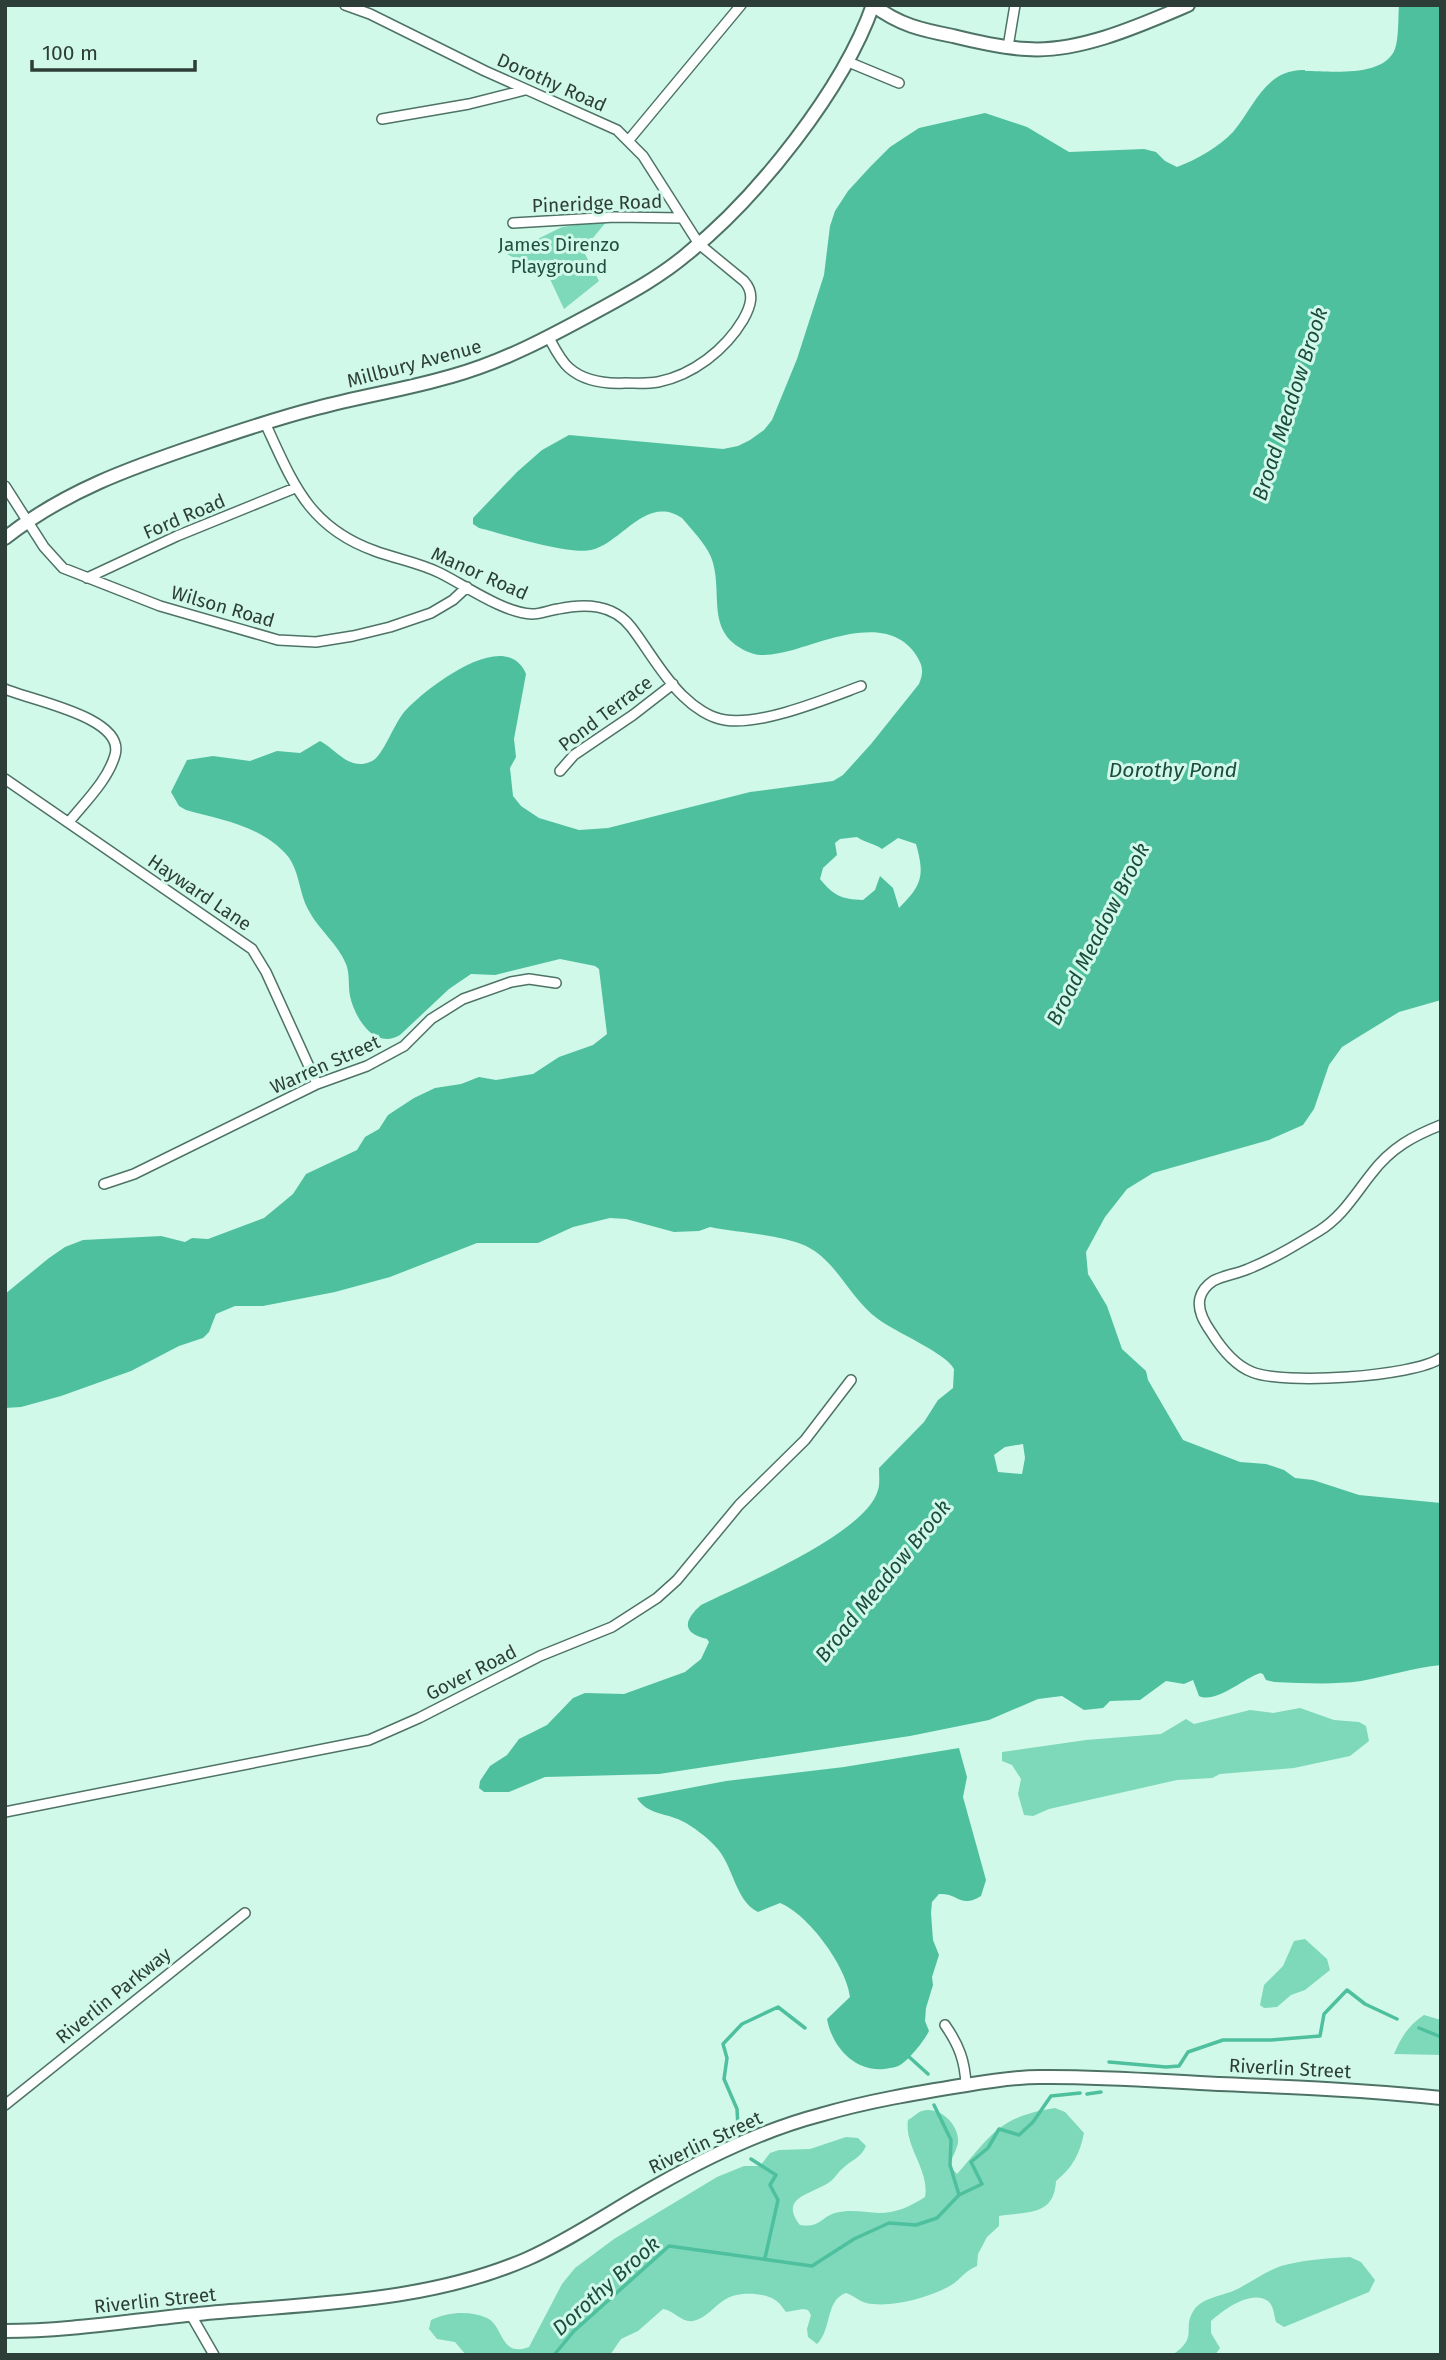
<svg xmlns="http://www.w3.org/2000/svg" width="1446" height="2360" viewBox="0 0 1446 2360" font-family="'Fira Sans',sans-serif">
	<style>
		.green { fill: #7ed8ba }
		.water { fill: #4ec09e; fill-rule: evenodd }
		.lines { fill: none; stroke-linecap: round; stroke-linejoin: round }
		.stream { stroke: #4ec09e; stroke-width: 3.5 }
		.street-casing { stroke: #4e7366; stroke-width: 12 }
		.secondary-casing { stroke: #4e7366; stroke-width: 16 }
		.street { stroke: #fff; stroke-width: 9 }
		.secondary { stroke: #fff; stroke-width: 12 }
		.labels { text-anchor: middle; stroke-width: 6; stroke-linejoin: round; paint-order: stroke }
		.street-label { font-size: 19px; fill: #2d3e38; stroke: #d1f9ea }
		.park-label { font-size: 19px; fill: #1f4f40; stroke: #d1f9ea }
		.water-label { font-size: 21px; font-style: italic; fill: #1c4c3e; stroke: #d1f9ea }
	</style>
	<rect width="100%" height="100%" fill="#d1f9ea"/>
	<path class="green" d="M607,221L583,250L599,281L564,309L550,279L507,254L562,227Z
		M1300,1708L1334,1720L1359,1722L1366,1726L1369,1741L1350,1756L1294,1768L1220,1774L1212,1778L1177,1780L1049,1809L1033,1816L1024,1815L1018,1794L1021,1779L1012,1765L1002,1761V1752L1086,1740L1161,1734L1186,1719L1194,1724L1250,1710L1273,1713Z
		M1305,1939L1327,1959L1330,1970L1305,1990L1291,1995L1277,2007L1264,2008L1260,2005L1264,1985L1283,1966L1294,1941Z
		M1424,2015L1441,2020V2055L1394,2054C1401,2037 1409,2025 1424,2015Z
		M1055,2108L1065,2112L1084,2133C1080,2154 1072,2168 1056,2181C1054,2217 1027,2211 999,2216V2226L987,2237L978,2254L977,2266C964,2271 958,2283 946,2288C924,2299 890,2308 866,2303C859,2301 853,2295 846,2293C825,2300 832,2330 817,2344L808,2337L807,2329L811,2315L808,2310L803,2309L786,2312C783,2308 779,2302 775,2300C763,2292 737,2292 726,2299C715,2305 707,2318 693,2321C682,2323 673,2310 663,2309L638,2331L621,2339L610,2355H466L455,2342L437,2339L429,2329L431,2320C448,2312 469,2310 487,2318C504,2326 500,2358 529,2347L562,2284L575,2268L614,2239L717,2177L744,2166H760L770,2153L779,2150L810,2149L846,2137L858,2138L866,2146C861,2158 851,2160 842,2169C838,2172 835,2178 831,2181C815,2194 777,2196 800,2225C820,2228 820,2218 835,2213C850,2209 864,2212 879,2213C897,2213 911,2206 925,2197C930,2170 904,2147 908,2120C912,2118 918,2112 922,2111C939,2106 957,2123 958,2139C959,2148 951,2157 950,2166L957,2174C993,2134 998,2117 1055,2108Z
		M1350,2257L1361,2262L1375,2280L1369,2292L1284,2327L1276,2322C1274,2316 1274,2306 1268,2301C1251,2289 1223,2310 1211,2321V2333L1220,2348L1215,2355H1172C1200,2337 1181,2329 1194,2310C1202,2298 1221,2296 1233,2291C1249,2284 1264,2272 1281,2266C1302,2260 1328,2258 1350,2257Z"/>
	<path class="water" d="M1399,5H1441V1000L1399,1012L1342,1047L1329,1065L1314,1109L1303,1125L1269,1140L1153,1173L1127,1189L1105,1217L1086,1252L1088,1274L1107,1306L1122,1349L1146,1371L1148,1380L1183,1440L1240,1462L1266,1464L1284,1470L1295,1478L1313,1480L1359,1495L1441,1503V1665C1413,1668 1388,1676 1361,1681C1332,1685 1303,1683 1274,1682L1266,1680L1263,1674L1260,1673C1243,1679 1215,1704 1199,1696L1193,1680L1184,1684L1166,1681L1140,1700L1110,1701L1103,1708L1084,1710L1062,1696L1038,1699L989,1720L910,1736L659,1774L545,1777L509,1792H484L479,1788L480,1781L490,1766L507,1755L519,1739L547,1725L573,1698L585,1693L624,1694L685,1672L701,1659L709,1642L707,1639C681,1633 684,1620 701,1605C742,1585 866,1534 878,1490C880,1484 879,1475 879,1468L924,1422L938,1400L953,1388L954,1369C946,1353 895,1332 878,1319C850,1299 837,1261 806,1246C780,1234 739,1233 710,1227L699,1231L674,1232L626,1219L610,1218L573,1227L538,1243H477L390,1277L335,1292L263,1306H235L216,1314L209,1332L203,1338L179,1346L131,1371L61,1396L21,1407L5,1408V1294L49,1258L65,1247L83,1240L161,1236L185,1242L192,1238L208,1239L264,1218L293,1194L306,1174L357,1150L365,1137L379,1129L388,1115L414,1098L435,1088L461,1084L479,1077L496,1080L533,1074L559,1057L593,1045L607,1034L599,969L595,966L560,959L495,975L471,974L449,989L400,1035C375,1050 355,1019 350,996C348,985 350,974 346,964C338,944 319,930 309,911C298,892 300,867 284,852C258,825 221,820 186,810L179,806L171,792L187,760L213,756L250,761L277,751L300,753L320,741C337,750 350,772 372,761C383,756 394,723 405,711C425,689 506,625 526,674L514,739L516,757L510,768L513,796L521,806L539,818L579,830L608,828L750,792L833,781L843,775L871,744L919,684C924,672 923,666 916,655C889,614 831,639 793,650C779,653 765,658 751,653C702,634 725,593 711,557C705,543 692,530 682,518C646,494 622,543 591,550C569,555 503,534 479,528L473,524V518L517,472L542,450L569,435L723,449L738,446L750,440L764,430L772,420L797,359L824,275L830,226L835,211L848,191L870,167L890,147L919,128L985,113L1027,127L1069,152L1144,149L1156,152L1165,161L1177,167C1196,160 1219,147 1233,132C1255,106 1265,69 1305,70V71C1330,71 1384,78 1395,49C1399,37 1398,18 1399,5ZM857,837C865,843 874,843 882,849L898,838L916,844C925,876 922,885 899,908L893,888L880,876L875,890L863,900C841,899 834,896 820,879L823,868L837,855L835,843L840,839ZM1023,1444L1025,1458L1022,1474L998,1472L994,1455L1005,1447Z
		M959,1748L967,1777L963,1797L986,1880L981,1896C960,1909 959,1893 939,1894L932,1902L931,1913L933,1940L939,1955L932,1977L933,1985L926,2008L925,2021L929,2031C924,2041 909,2060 900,2065C896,2068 888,2068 884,2069C855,2072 832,2047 827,2019L850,1997C847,1967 808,1914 780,1903L758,1912C734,1900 734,1864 714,1845C707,1837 693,1827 684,1822C668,1813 647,1815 637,1798L726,1781L844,1767Z"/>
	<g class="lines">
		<path class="stream" d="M1419,2028L1441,2037
			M907,2055L928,2074
			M1109,2062L1166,2067L1179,2066L1188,2052L1223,2040H1271L1320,2036L1324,2014L1347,1990L1365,2004L1397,2019
			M1087,2094L1101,2092
			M738,2127L737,2109L724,2079L727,2058L723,2044L742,2024L778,2007L805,2028
			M751,2159L776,2175L770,2185L778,2200L765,2258
			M959,2195L982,2184L971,2162L988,2148L999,2129L1019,2135L1033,2122L1051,2096L1080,2093
			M554,2355L574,2331L669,2246L812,2266L854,2239L889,2223L916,2225L937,2218L959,2195L950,2165L951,2140L934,2105"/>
		<defs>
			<path id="street" d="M345,5L370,14L485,71L617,130L643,156L699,244L744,281C755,293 751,306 743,320C725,350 693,375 658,382C647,384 636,383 625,383C606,384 584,381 569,368C560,360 554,347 548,336
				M1008,47L1015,5
				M846,61L899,83
				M382,119L469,104L525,90
				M628,141L741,5
				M513,223L615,217L682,218
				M265,423C293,483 308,527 375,551C397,559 420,563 440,573C466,586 504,613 532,614C541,614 550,610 558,609C586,603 613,604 631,627C648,649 663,677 683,696C694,707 710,718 725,720C761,726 826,699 861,686
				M5,486L44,547L63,568L160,606L278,640L316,642L353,636L390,627L431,613L453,600L467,587
				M87,578L177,536L295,488
				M5,689C29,700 126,717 115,755C108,780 85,802 69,822
				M560,771L574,755L633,715L673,684
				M5,779L252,949L266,972L317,1084
				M1441,1125C1413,1136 1391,1148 1372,1173C1355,1194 1343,1216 1319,1231C1296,1245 1273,1259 1248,1269C1237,1274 1224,1275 1213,1281C1207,1285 1202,1290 1200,1298C1197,1310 1204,1322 1211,1332C1221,1348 1234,1365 1252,1372C1283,1385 1413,1377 1441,1358
				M104,1184L134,1174L317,1084L367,1066L404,1046L431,1019L463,999L511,982L529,979L556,983
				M5,1812L369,1740L419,1718L540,1656L612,1627L657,1598L677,1580L739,1505L805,1440L851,1380
				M945,2025C959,2045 965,2061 966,2085
				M5,2105L245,1913
				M191,2315L214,2355"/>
			<path id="secondary" d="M873,5C899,25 922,30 953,36C977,42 1002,48 1027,49C1079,53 1141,25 1188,5
				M5,538C65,491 130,468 201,444C239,431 278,418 317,408C362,396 408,389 452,376C503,362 551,336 597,311C628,294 660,277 687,254C757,198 843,90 873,5
				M5,2331C70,2331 134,2320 198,2314C308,2303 423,2304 527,2259C572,2239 613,2210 656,2186C707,2157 763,2130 820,2115C868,2101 916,2093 966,2085C990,2081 1015,2077 1039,2077C1099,2076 1159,2081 1218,2084C1292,2087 1367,2090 1441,2098"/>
		</defs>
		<use href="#street" class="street-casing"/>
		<use href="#secondary" class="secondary-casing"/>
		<use href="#street" class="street"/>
		<use href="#secondary" class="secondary"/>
	</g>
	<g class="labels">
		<g class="street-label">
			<text transform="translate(552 82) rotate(24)" y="7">Dorothy Road</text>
			<text transform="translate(597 203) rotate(-2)" y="7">Pineridge Road</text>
			<text transform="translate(414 363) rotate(-15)" y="7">Millbury Avenue</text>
			<text transform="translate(184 516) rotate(-23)" y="7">Ford Road</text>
			<text transform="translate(480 573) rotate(24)" y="7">Manor Road</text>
			<text transform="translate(223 606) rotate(16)" y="7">Wilson Road</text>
			<text transform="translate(605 713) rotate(-37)" y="7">Pond Terrace</text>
			<text transform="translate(200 892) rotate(34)" y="7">Hayward Lane</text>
			<text transform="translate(325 1064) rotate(-24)" y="7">Warren Street</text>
			<text transform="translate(471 1672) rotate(-27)" y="7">Gover Road</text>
			<text transform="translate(113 1995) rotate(-39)" y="7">Riverlin Parkway</text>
			<text transform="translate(1290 2068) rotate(3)" y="7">Riverlin Street</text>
			<text transform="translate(705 2142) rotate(-25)" y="7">Riverlin Street</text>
			<text transform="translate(155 2300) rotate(-6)" y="7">Riverlin Street</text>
		</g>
		<g class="park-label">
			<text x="559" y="251">James Direnzo<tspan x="559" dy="22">Playground</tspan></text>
		</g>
		<g class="water-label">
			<text transform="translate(1290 404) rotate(-72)" y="7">Broad Meadow Brook</text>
			<text x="1173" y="777">Dorothy Pond</text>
			<text transform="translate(1098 934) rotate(-63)" y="7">Broad Meadow Brook</text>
			<text transform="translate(883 1581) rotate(-51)" y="7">Broad Meadow Brook</text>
			<text transform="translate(606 2286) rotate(-42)" y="7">Dorothy Brook</text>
		</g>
	</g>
	<rect width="1446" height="2360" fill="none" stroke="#2d3e38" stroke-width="14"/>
	<path d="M32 60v10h163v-10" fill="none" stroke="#2d3e38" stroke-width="3.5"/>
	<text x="42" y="60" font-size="21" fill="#2d3e38" stroke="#d1f9ea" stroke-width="5" paint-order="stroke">100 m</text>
</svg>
